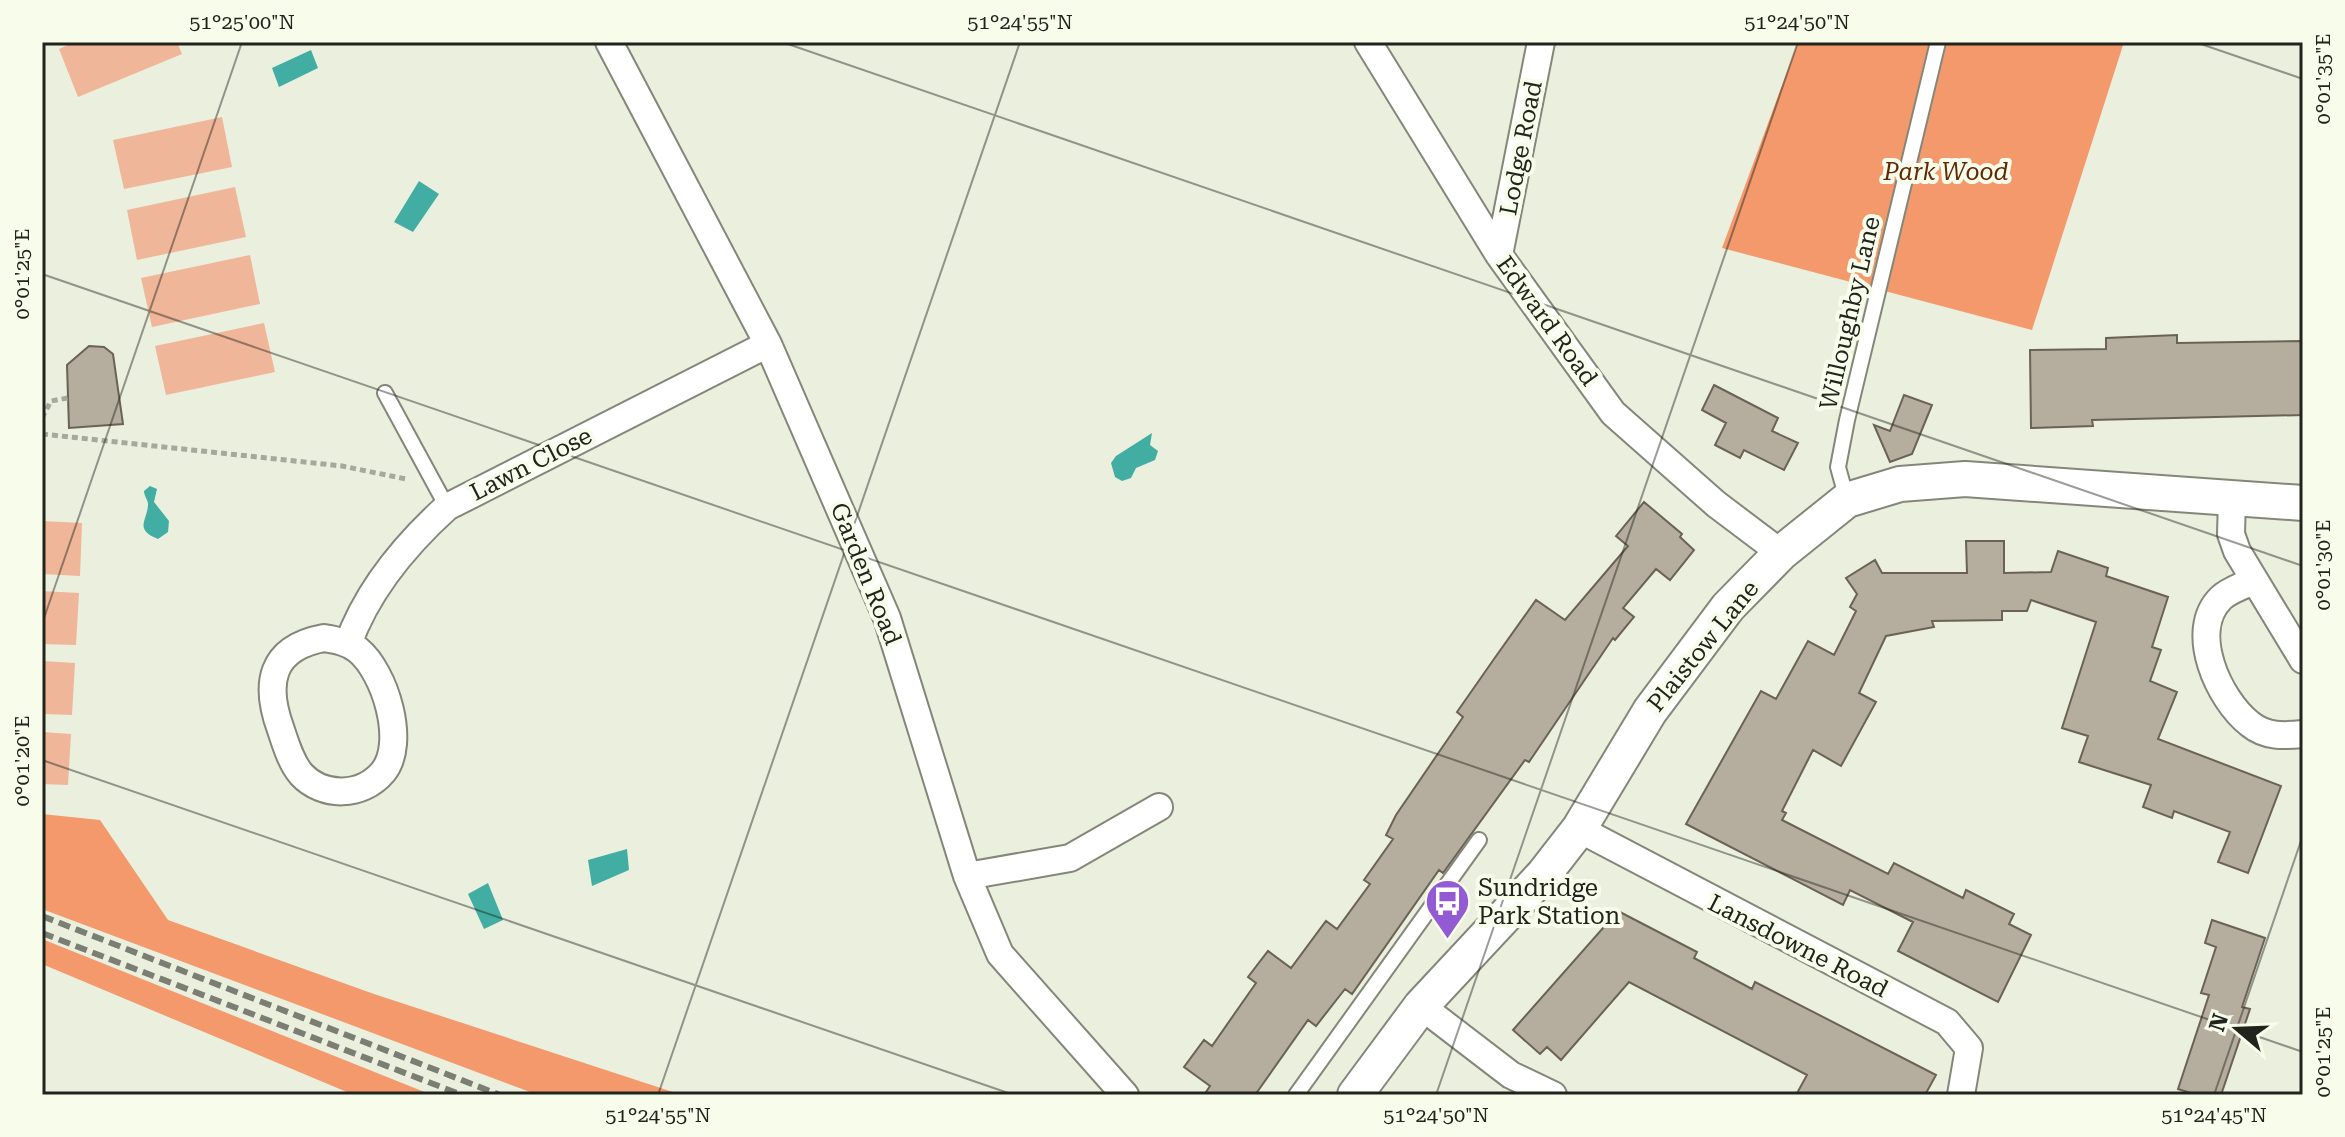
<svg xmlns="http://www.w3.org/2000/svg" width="2345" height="1137" viewBox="0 0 2345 1137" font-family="'Roboto Serif',serif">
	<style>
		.green { fill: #f0b699 }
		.forest { fill: #f3996c }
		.water { fill: #41ada3 }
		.building { fill: #b5ad9e; stroke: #6a6355; stroke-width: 2 }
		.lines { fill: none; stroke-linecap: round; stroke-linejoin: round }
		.service-casing { stroke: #848778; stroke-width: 18 }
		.minor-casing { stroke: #848778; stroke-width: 30 }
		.tertiary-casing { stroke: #848778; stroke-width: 38 }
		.path { stroke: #a5a89b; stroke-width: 5; stroke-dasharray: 6 4; stroke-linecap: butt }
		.service { stroke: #fff; stroke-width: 14 }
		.minor { stroke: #fff; stroke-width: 26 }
		.tertiary { stroke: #fff; stroke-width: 34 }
		.rail { stroke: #7b7e73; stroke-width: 6; stroke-dasharray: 12 6; stroke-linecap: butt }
		.ticks { fill: none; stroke: #21231d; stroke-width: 2; stroke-opacity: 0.45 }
		.labels { text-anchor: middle; stroke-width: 8; stroke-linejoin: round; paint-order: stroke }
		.street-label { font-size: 24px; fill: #21231d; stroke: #f8fceb }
		.park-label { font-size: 24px; font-style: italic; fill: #602805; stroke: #f8fceb }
		.poi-label { font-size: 24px; fill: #21231d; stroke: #f8fceb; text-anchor: start }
		.neatline { fill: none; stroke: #21231d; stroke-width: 3 }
		.ticks-label { font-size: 20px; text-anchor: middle; fill: #21231d }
	</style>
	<rect width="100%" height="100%" fill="#ebefde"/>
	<path class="green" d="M75,42H177L182,54L78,97L59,49Z
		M222,117L232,167L124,189L113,140Z
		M235,187L246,237L137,260L127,210Z
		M250,255L260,304L152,327L141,278Z
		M264,323L275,372L166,395L155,346Z
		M42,521L82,523L80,576L42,574Z
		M42,591L79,593L76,645L42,644Z
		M42,661L75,663L72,715L42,714Z
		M42,732L71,734L68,785L42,784Z"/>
	<path class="forest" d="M1798,42H2124L2032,330L1722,248Z
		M42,814L100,820L168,920L374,994L682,1095H538L42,909Z
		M42,939L432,1095H354L42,964Z"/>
	<path class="water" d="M311,50L318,68L279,87L272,68Z
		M419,181L439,194L413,232L394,222Z
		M1152,433L1150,445L1158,451L1155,460L1136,468L1131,478L1122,481L1115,477L1111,463L1116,456Z
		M150,486L157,489L154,502L169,521L168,532L158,539C133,529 148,520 148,504C148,500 144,496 144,491Z
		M627,849L629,870L592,886L588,860Z
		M488,883L503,920L484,929L468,894Z"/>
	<path class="building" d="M2177,335V343L2303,341V415L2092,420L2093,426L2031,428L2030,350L2106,349V338Z
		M89,346L104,347L113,354L123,424L69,428L67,365Z
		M1714,385L1778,418L1772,431L1798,443L1784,470L1744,450L1740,458L1715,445L1726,423L1702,410Z
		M1904,395L1932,405L1912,454L1890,462L1874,425L1890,431Z
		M1644,502L1682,534L1680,537L1694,550L1670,580L1656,569L1623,608L1634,617L1615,640L1613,638L1529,762L1525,760L1443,873L1439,870L1352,994L1345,989L1316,1026L1308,1020L1255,1095H1204L1210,1086L1184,1067L1204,1040L1212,1046L1256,983L1248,977L1268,951L1291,968L1326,921L1337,929L1370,884L1364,880L1393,839L1386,835L1396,815L1463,717L1457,712L1494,659L1536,600L1565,620L1628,546L1616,536Z
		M1966,541H2004V573L2051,572L2058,551L2108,568L2106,576L2168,597L2152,647L2161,650L2150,681L2177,692L2158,739L2281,786L2248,873L2218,862L2230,832L2174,811L2172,818L2143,807L2151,785L2079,762L2088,736L2062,728L2096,622L2031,600L2027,611H2002V620L1932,621L1934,627L1886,636L1859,693L1876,702L1841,766L1813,750L1782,811L1786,813L1782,820L1888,874L1894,863L1963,898L1966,890L2014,914L2009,924L2031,935L1998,1002L1898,951L1913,922L1850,890L1843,905L1686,824L1761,691L1776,699L1808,641L1834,655L1856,611L1850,607L1857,594L1846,578L1875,560L1882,573H1967Z
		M1618,911L1697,952L1694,958L1752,989L1755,982L1936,1075L1925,1095H1796L1807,1075L1629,982L1561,1060L1547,1047L1540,1054L1513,1030Z
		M2212,920L2265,938L2242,1007L2250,1009L2221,1095H2197L2178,1089L2209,995L2201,993L2216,947L2205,943Z"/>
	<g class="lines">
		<defs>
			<path id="service" d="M385,393L447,507
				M1847,500L1838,467L1847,420L1938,42
				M1296,1095L1479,840"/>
			<path id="minor" d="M609,42L768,344L887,618L967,876L1000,954L1125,1095
				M1368,42L1499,255L1613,413L1716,504L1781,553
				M1499,255L1541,42
				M2232,499L2231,534L2237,551L2303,660
				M2254,580C2244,586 2229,590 2221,598C2187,631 2219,700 2250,724C2266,737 2284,736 2303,734
				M324,638C336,640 348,642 358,650C385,672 407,743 383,772C362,797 323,798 301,774C291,762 286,745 281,730C264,684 270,648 324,638Z
				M348,644C367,591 405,545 447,507L768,344
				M1579,829L1947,1022L1969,1048L1961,1095
				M967,876L1070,858L1159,807
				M1421,1006L1511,1075L1553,1095"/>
			<path id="tertiary" d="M1355,1095L1421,1006L1544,874L1579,829L1650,711L1728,607L1781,553L1847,500L1900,484L1965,479L2303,503"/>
		</defs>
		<use href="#service" class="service-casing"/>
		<use href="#minor" class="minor-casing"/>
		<use href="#tertiary" class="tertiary-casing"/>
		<path class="path" d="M42,418L51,401L68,398
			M42,434L342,466L406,479"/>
		<use href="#service" class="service"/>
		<use href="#minor" class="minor"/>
		<use href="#tertiary" class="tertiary"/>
		<path class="rail" d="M42,916L500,1095
			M42,933L462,1095"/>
	</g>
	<path class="ticks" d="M782,42L2303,566M2195,42L2303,79M42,274L2303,1052M42,624L242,42M42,760L1014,1095M658,1095L1020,42M1436,1095L1798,42M2214,1095L2303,835"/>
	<defs>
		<symbol id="bus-pin" viewBox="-11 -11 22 30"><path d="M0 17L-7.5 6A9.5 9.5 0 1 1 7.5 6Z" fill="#935bd3" stroke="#f8fceb"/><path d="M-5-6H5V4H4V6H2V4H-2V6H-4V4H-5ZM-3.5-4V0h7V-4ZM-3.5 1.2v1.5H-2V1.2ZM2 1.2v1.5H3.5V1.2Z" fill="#fff"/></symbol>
	</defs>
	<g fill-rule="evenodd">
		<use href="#bus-pin" x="1422" y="876" width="51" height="69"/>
	</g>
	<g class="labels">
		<g class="street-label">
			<text transform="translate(1521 148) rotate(-79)" y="8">Lodge Road</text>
			<text transform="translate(1850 313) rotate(-77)" y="8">Willoughby Lane</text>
			<text transform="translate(1547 321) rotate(54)" y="8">Edward Road</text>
			<text transform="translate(531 464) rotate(-27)" y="8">Lawn Close</text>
			<text transform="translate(866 574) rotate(68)" y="8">Garden Road</text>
			<text transform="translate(1703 646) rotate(-51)" y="8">Plaistow Lane</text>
			<text transform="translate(1798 946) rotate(27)" y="8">Lansdowne Road</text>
		</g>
		<g class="park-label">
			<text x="1946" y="180">Park Wood</text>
		</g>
		<g class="poi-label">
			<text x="1478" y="896">Sundridge<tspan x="1478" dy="28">Park Station</tspan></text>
		</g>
	</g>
	<rect width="2345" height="1137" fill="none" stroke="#f8fceb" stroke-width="88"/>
	<g transform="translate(2237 1029) rotate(289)" stroke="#f8fceb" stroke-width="6" paint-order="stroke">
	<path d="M0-6L14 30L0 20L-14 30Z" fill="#21231d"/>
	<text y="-12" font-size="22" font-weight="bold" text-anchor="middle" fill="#21231d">N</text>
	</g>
	<rect x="44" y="44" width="2257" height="1049" class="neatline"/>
	<g class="ticks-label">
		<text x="242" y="29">51°25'00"N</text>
		<text x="1020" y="29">51°24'55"N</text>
		<text x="1797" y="29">51°24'50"N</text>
		<text transform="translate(2323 79) rotate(-90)" y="7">0°01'35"E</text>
		<text transform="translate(22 274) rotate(-90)" y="7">0°01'25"E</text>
		<text transform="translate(2323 565) rotate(-90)" y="7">0°01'30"E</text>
		<text transform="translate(22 761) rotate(-90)" y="7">0°01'20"E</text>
		<text transform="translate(2323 1052) rotate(-90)" y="7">0°01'25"E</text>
		<text x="658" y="1122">51°24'55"N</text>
		<text x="1436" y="1122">51°24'50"N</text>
		<text x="2214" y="1122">51°24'45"N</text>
	</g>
</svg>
